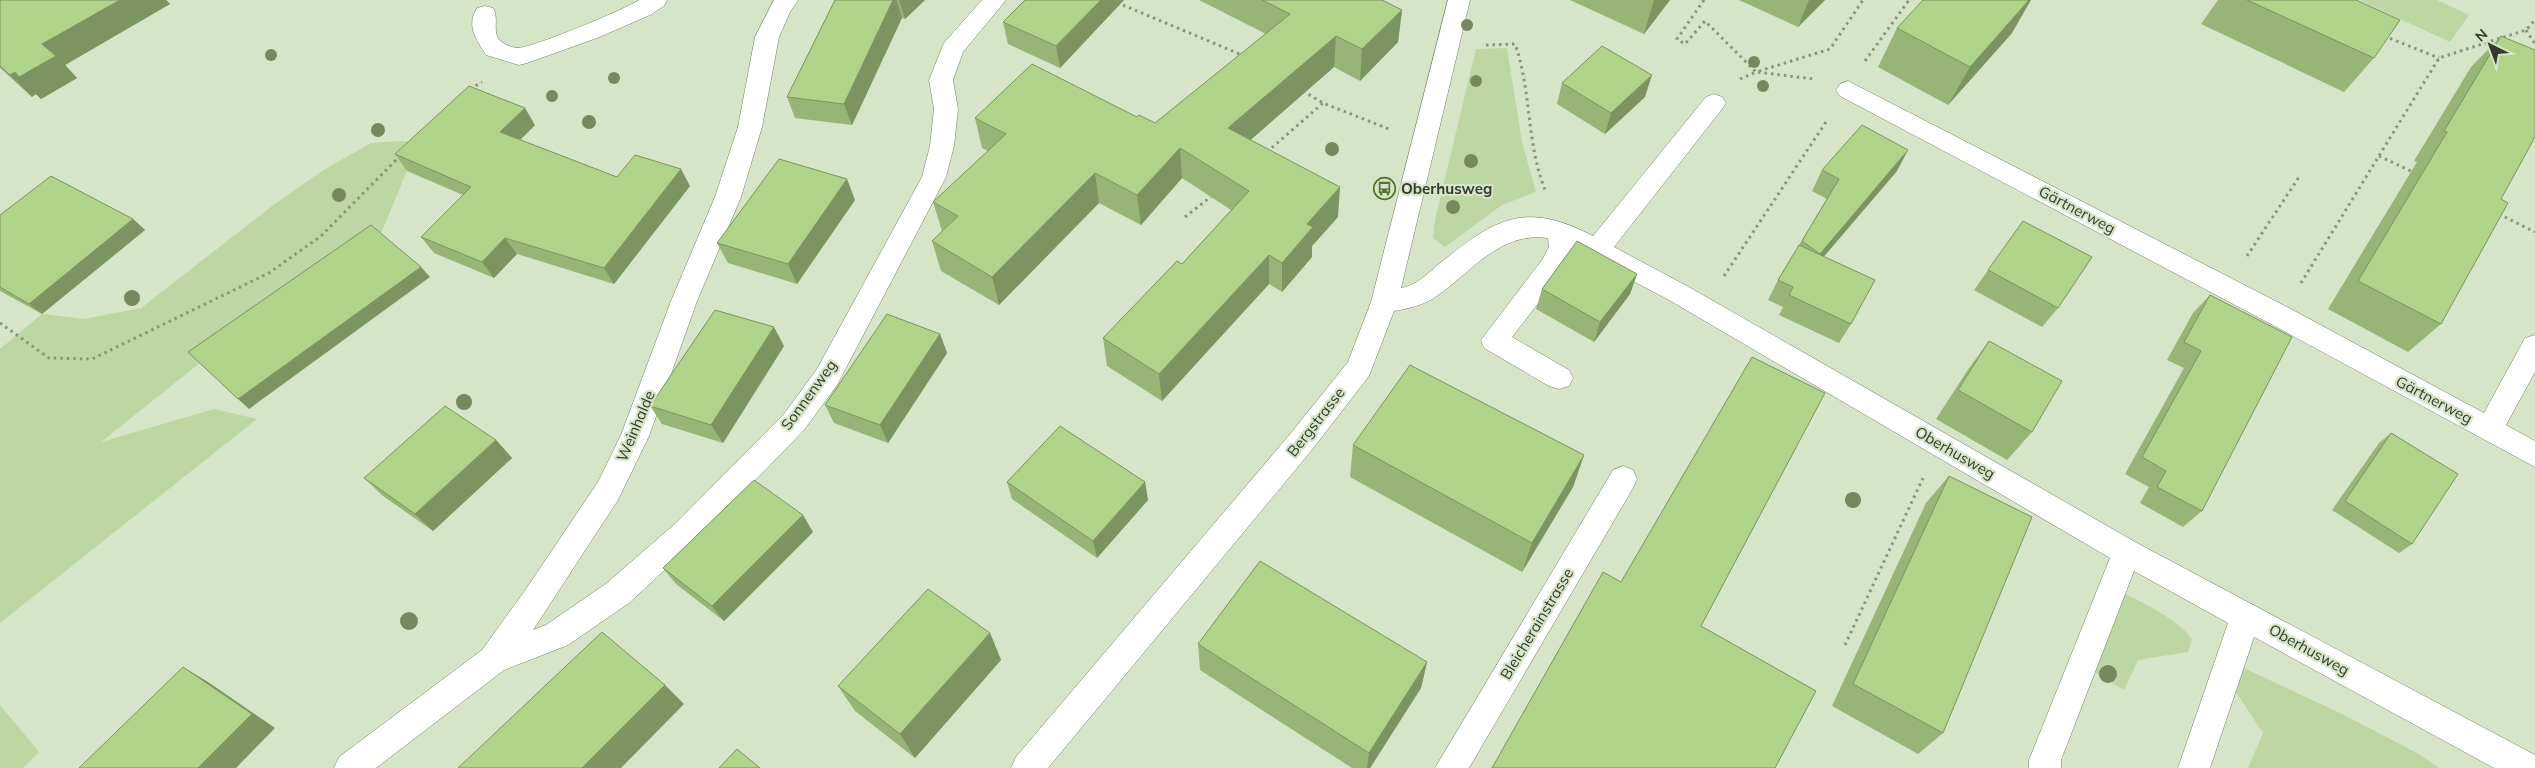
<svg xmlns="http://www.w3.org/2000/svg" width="2535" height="768" viewBox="0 0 2535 768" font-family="Mulish,sans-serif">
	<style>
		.green { fill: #bdd7a4 }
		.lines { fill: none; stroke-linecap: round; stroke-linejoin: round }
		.minor-casing { stroke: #728065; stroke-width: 1 }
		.path { stroke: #89947f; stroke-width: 3; stroke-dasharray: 2.5 4; stroke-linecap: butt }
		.minor { fill: #fff; fill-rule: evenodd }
		.tree { fill: #76885d }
		.wall { fill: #97b577 }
		.shaded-wall { fill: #7b9461 }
		.building { fill: #b0d38a; stroke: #7b9461 }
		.labels { text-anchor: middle; stroke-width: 4.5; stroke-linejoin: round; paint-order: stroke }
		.poi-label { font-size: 15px; font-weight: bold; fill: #343a2e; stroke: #d6e5c7; text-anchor: start }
		.street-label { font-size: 15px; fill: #343a2e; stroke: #d6e5c7 }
	</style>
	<rect width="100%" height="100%" fill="#d6e5c7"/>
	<path class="green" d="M2359,0H2437L2469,15L2450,42Z
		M1507,48L1522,142L1536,192L1502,205L1445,247L1433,238L1435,220L1476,49Z
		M403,141L437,144L407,171L380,236L200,363L101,442L214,409L257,419L0,623V349L42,314L84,319L141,308L272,206L322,171L371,143Z
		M2124,593C2148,606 2176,618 2192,639L2188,652L2138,660L2124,690L2084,666Z
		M2244,668L2342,714L2419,754L2439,768H2248L2263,733L2226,677L2237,669Z
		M0,705L39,752L23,768H0Z"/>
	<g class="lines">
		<defs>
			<path id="minor" d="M639,0H667L664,6L650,15L597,38L527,63L519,65L486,55C476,39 466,26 477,8L485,6L493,8C500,19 490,35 503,43C506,45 514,48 517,48C530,49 626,9 639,0Z
				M774,0H798L790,12L779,37L762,127L741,197L697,301L649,436L618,500L533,630L546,625L607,583L677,522L784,414L817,369L922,177L930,146L934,109L929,80L944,43L982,0H1006L963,52L953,80L958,109L954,146L946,177L837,385L804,430L697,540L629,603L568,645L504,670L376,768H334L339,757L482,650L524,592L598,482L621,435L671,301L715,197L738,127L755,37Z
				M1448,0H1470L1401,288C1416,286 1427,274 1439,264C1495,219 1524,200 1593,236L1706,97L1714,94L1722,97L1726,103L1722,109L1614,247L1687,286L2137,543L2535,755V768H2494L2254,637L2210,768H2178L2228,623L2134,571L2061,760V768H2029V760L2110,558L1669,300L1574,250L1561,274L1512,337L1569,370L1573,378L1569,386L1559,389L1549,386L1484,348L1481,340L1542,260L1549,247L1548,238C1499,231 1471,273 1434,298C1423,305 1407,309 1394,311L1369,376L1311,451L1048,768H1011L1016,757L1291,433L1348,362L1371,302Z
				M1848,81L2289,308L2484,413L2525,338L2535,335V372L2506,425L2535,441V467L2271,324L1840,96L1836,90L1840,84Z
				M1623,466L1633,470L1637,479L1633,488L1469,768H1435L1613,470Z"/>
		</defs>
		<use href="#minor" class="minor-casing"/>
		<path class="path" d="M1111,0L1242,55
			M1704,0L1677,39L1685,44L1705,21L1756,72L1830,49L1863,0
			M2526,30L2535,44
			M2384,36L2439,58
			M1486,45L1515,44C1532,92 1526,145 1546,192
			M1865,61L1909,0
			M1740,79L1756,72L1814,79
			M470,89L482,82
			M1303,91L1323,103L1389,129
			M1267,152L1323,103
			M2379,156L2415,173
			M2499,214L2535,232
			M1185,217L1213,195
			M2247,256L2299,177
			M1724,276L1828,119
			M2301,283L2439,58L2526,30L2535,20
			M0,323L49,358L92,359L269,273L321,236L401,155
			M1845,645L1923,478"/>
		<use href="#minor" class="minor"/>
	</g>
	<g class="tree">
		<circle cx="1467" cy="25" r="6"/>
		<circle cx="271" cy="55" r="6"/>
		<circle cx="1754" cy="62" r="6"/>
		<circle cx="614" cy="78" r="6"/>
		<circle cx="1476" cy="81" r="6"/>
		<circle cx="1763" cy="86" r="6"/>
		<circle cx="552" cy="96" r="6"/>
		<circle cx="589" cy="122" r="7"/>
		<circle cx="378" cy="130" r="7"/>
		<circle cx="1332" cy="149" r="7"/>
		<circle cx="1471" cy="161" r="7"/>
		<circle cx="339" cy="195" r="7"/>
		<circle cx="1453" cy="207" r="7"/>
		<circle cx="132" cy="298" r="8"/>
		<circle cx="464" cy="402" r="8"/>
		<circle cx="1853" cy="500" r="8"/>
		<circle cx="409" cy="621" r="9"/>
		<circle cx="2108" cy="674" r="9"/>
	</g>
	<path class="wall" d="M0,0H166L170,4L65,65L77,78L41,99L36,94L32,97L0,68Z
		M835,0H925L905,19L902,18L852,125L795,118L787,97Z
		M1025,0H1124L1060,68L1008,44L1003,22Z
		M1199,0H1382L1402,10L1398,42L1360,81L1334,67L1250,140L1338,217L1312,246V257L1282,292L1269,284L1162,401L1107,366L1103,338L1182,264L1231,210L1182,178L1141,225L1099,203L999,305L941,271L932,241L942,231L933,202L988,151L982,148L975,118L1137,117L1155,123L1266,34Z
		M1570,0H1670L1644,34Z
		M1739,0H1825L1798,27Z
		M2218,0H2356L2374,58L2344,92L2201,24Z
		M1897,28L2012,33L1948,105L1878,67Z
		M2501,36V199L2441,324L2408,352L2328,309L2417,162L2414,161L2471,67Z
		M1562,83L1645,97L1605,134L1557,104Z
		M535,125L520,140L617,177L690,186L614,284L517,254L494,278L434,253L421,237L463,195L407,171L395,154Z
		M1822,170L1897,171L1824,256L1851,324L1839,343L1779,315L1783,307L1768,300L1778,280L1827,199L1812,191Z
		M855,200L797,284L728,263L717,243Z
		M0,215L133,219L145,230L42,314L0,291Z
		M2023,221L2058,308L2042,327L1974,290Z
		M1637,274L1630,294L1594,342L1536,309L1542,289Z
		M2210,295L2202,511L2183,527L2140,503L2149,487L2125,474L2184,368L2167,360L2193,313Z
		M940,334L947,353L888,443L834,423L825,405Z
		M1989,341L2032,432L2007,460L1936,419L1967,371Z
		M784,346L723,443L662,424L650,406Z
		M2391,433L2412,544L2399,553L2332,510L2379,443Z
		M496,440L512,458L433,531L383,496L364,478Z
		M1353,445L1584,455L1573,487L1522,572L1350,477Z
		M1949,476L1943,733L1918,754L1832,706L1926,503Z
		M1007,482H1145L1148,500L1097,558L1012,499Z
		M813,532L724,621L676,584L663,568Z
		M990,633L1001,660L915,758L855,711L838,686Z
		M1198,644L1427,662L1421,688L1370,768H1352L1200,670Z"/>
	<path class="shaded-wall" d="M120,0H166L170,4L65,65L77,78L41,99L36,94L32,97L10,75L15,72L42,44Z
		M893,0H897L902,18L852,125L844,104Z
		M899,0H925L905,19Z
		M1101,0H1124L1060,68L1056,46Z
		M1654,0H1670L1644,34Z
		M1809,0H1825L1798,27Z
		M2029,0H2031L2012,33L1948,105L1970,67Z
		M1402,10L1398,42L1360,81L1362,49Z
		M1336,36L1334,67L1229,159L1228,128Z
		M1652,75L1645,97L1605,134L1611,113Z
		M525,108L535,125L511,149L500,132Z
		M1180,148L1182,178L1141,225L1137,195Z
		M1908,150L1897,171L1809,274L1820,254Z
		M681,169L690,186L614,284L604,268Z
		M1095,173L1099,203L999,305L992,277Z
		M847,179L855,200L797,284L788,264Z
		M1340,187L1338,217L1312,246V257L1282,292V263L1307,224Z
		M133,219L145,230L42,314L29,304Z
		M505,238L517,254L494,278L482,262Z
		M1269,255V284L1162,401L1159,374Z
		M421,267L430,277L249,409L238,399Z
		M1637,274L1630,294L1594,342L1600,322Z
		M774,327L784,346L723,443L711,425Z
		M940,334L947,353L888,443L880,425Z
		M496,440L512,458L433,531L415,514Z
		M1584,455L1573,487L1522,572L1532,543Z
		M1145,482L1148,500L1097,558L1093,541Z
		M803,515L813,532L724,621L712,606Z
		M990,633L1001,660L915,758L900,734Z
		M1427,662L1421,688L1370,768H1367L1369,753Z
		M183,667L208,682L275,728L236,768H198Z
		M665,685L684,704L621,768H582Z"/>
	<path class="building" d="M0,0H120L42,44L56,56L19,77L15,72L10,75L0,66Z
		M835,0H893L844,104L787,97Z
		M1025,0H1101L1056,46L1003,22Z
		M1262,0H1382L1402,10L1362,49L1336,36L1228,128L1340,187L1307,224L1313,227L1282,263L1269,255L1159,374L1103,338L1177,261L1182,264L1249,191L1180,148L1137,195L1095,173L992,277L932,241L958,216L933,202L1006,134L975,118L1032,64L1137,117L1139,115L1155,123L1290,14Z
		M1923,0H2029L1970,67L1897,28Z
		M2247,0H2356L2400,20L2374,58Z
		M2501,36L2535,50V137L2501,199L2508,203L2441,324L2358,281L2447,132L2444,131Z
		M1602,46L1652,75L1611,113L1562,83Z
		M469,86L525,108L500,132L617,177L635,155L681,169L604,268L505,238L482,262L421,237L471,187L395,154Z
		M1862,125L1908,150L1820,254L1802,241L1839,179L1822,170Z
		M779,159L847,179L788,264L717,243Z
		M51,176L133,219L29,304L0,287V215Z
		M2023,221L2092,257L2058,308L1988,270Z
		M371,225L421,267L238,399L188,352Z
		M1577,241L1637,274L1600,322L1542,289Z
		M1799,245L1875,280L1851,324L1789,295L1793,287L1778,280Z
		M2210,295L2292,337L2202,511L2157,487L2166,471L2142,457L2201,351L2184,342Z
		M715,310L774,327L711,425L650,406Z
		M887,314L940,334L880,425L825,405Z
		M1989,341L2062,381L2032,432L1958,390Z
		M1752,357L1825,393L1701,626L1816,691L1775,768H1492L1603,572L1621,582Z
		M1410,365L1584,455L1532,543L1353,445Z
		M445,406L496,440L415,514L364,478Z
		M1060,426L1145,482L1093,541L1007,482Z
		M2391,433L2458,474L2412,544L2345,501Z
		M1949,476L2032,517L1943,733L1853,684Z
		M754,480L803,515L712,606L663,568Z
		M1260,561L1427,662L1369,753L1198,644Z
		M928,589L990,633L900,734L838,686Z
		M602,632L665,685L582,768H458Z
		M183,667L252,714L198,768H79Z
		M737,749L760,768H719Z"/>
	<defs>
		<symbol id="bus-ring" viewBox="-11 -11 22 22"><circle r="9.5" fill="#d6e5c7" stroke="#54742b" stroke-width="1.5"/><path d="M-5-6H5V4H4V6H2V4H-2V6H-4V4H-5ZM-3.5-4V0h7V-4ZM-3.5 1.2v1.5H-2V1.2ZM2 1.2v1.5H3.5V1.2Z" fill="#54742b"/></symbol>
	</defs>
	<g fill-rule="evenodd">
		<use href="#bus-ring" x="1372" y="176" width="25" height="25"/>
	</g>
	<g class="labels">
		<g class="poi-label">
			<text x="1401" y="194">Oberhusweg</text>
		</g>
		<g class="street-label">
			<text transform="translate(2077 210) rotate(28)" y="5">Gärtnerweg</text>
			<text transform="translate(809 395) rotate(-54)" y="5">Sonnenweg</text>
			<text transform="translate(2434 400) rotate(28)" y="5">Gärtnerweg</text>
			<text transform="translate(1316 422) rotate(-52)" y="5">Bergstrasse</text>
			<text transform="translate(636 426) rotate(-67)" y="5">Weinhalde</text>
			<text transform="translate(1955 453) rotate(30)" y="5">Oberhusweg</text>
			<text transform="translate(1537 624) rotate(-59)" y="5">Bleicherainstrasse</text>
			<text transform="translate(2309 650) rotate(29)" y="5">Oberhusweg</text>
		</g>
	</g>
	<g transform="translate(2490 45) rotate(318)" stroke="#d6e5c7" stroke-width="4" paint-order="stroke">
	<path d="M0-4L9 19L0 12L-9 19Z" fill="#343a2e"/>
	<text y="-8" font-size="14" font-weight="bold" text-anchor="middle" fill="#343a2e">N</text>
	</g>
</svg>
